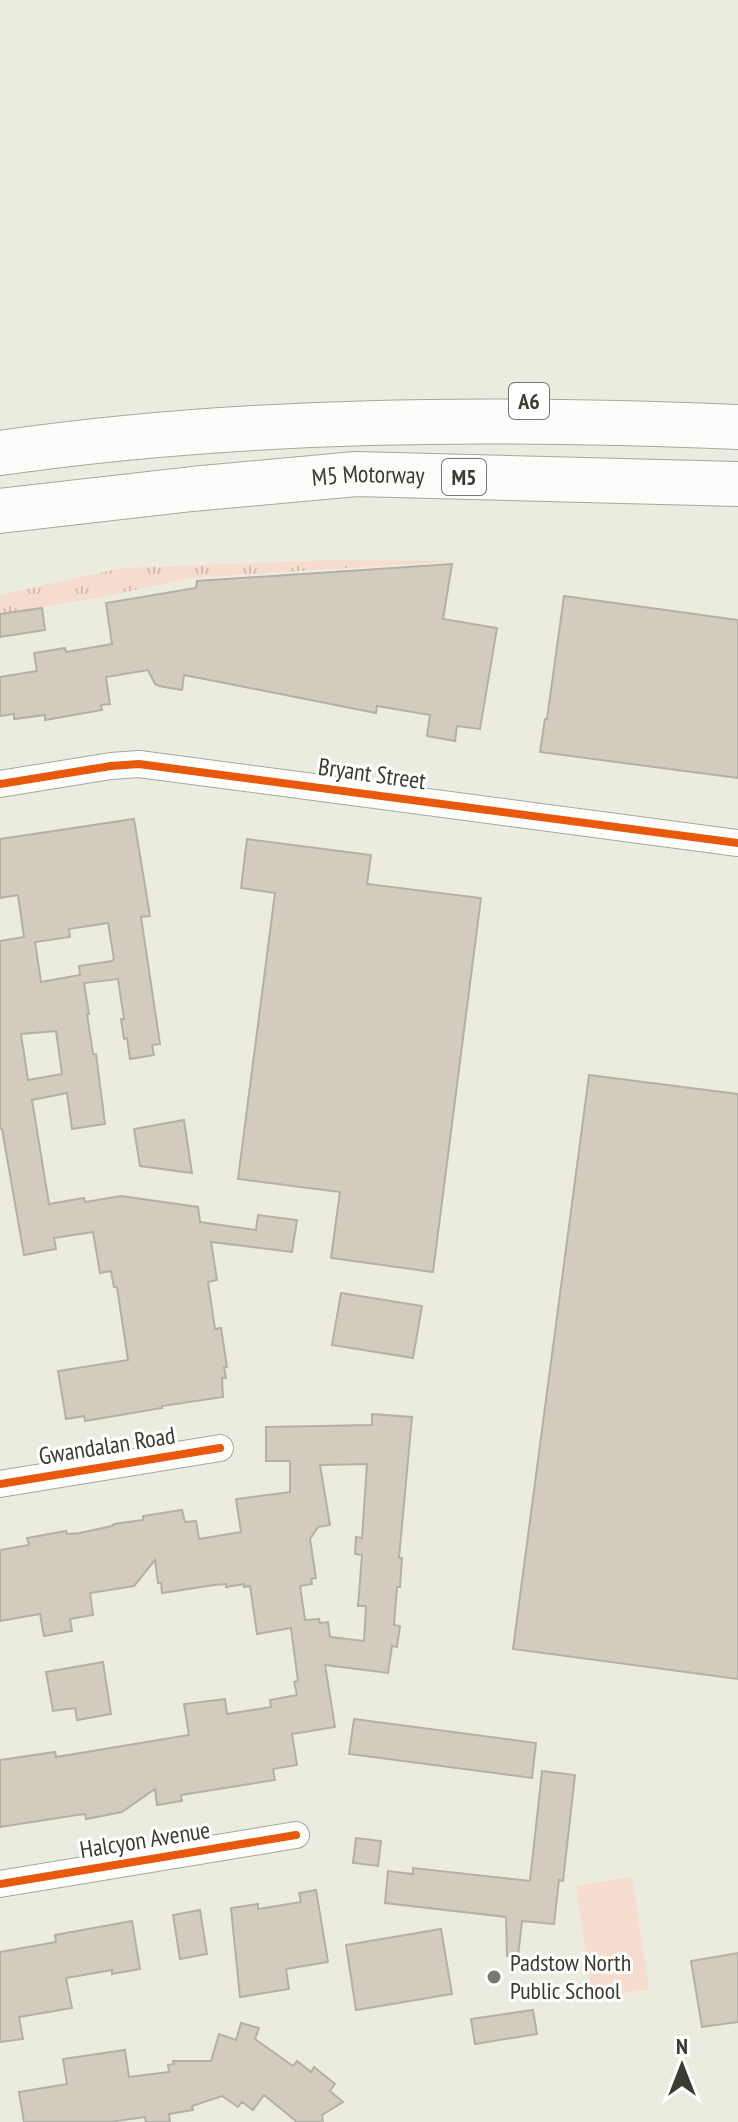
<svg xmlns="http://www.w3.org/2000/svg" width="738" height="2122" viewBox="0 0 738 2122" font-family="'PT Sans Narrow',sans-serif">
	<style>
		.grass { fill: url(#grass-tufts) }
		.pitch { fill: #f5dcce }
		.building { fill: #d3cbbd; stroke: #b3b0a7; stroke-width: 2; fill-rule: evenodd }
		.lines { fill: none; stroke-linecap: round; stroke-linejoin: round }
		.minor-casing { stroke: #a8a79e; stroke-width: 28 }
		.motorway-casing { stroke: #a8a79e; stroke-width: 46 }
		.minor { stroke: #fcfcfa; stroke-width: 26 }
		.motorway { stroke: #fcfcfa; stroke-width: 44 }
		.cycleway-casing { stroke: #fff; stroke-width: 13 }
		.cycleway { stroke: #e8590c; stroke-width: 8 }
		.poi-dot { fill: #79796f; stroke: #fff; stroke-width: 3 }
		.labels { text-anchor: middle; stroke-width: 6; stroke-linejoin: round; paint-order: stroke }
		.shield { fill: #fff; stroke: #767670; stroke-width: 2 }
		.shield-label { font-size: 22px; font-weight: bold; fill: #3b3b32 }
		.street-label { font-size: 24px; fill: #3b3b32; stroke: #fff }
		.poi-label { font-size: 24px; fill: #3b3b32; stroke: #fff; text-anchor: start }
	</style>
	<defs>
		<pattern id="grass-tufts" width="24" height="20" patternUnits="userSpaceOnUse" patternTransform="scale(2)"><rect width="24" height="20" fill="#f5dcce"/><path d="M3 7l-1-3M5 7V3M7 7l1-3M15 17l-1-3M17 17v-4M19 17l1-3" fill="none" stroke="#d3beb1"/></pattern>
	</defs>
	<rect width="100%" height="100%" fill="#ecebdf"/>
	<path class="grass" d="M332,560L458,561L191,578L103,597L0,614V595L122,568Z"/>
	<path class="pitch" d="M632,1877L649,1989L593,1998L576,1886Z"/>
	<path class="building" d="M452,564L443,619L497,628L480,729L457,726L455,741L427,736L430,715L377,706L376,713L184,675L182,690L159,686L155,684L148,670L106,677L110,704L101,705L102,710L45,720V715L14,719V714L0,716V677L37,671L34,653L65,648L66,652L112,644L106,603L196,588L197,581Z
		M564,596L738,620V778L540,752L545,719H547Z
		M42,608L45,630L0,637V614Z
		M134,819L150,916L141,917L160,1044L152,1045L154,1055L130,1059L127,1038L124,1039L121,1019H124L118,979L84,983L89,1014H87L93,1054H96L105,1124L72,1129L67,1093L32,1100L49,1204L84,1198L85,1202L121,1196L198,1207L200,1222L256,1230L258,1215L297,1220L292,1252L211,1242L217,1280L208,1282L215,1329L221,1328L227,1367H224L226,1378H222L223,1397L162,1406V1408L85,1421L84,1416L66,1419L58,1371L128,1360L117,1287H114L111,1271L100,1273L93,1232L54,1238L56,1249L24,1255L2,1129H0V941L24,937L18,895L0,898V839ZM108,923L114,959L112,961L79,966L80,975L41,982L35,942L70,937L69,929ZM56,1031L62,1074L28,1080L21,1034Z
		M247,839L371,855L367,884L481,898L433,1272L331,1258L340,1192L238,1179L275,893L241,888Z
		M589,1075L738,1094V1679L513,1649Z
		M184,1120L192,1173L140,1166L134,1129Z
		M341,1293L422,1306L413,1358L332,1345Z
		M372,1414L412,1417L399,1558H402L400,1587H397L394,1625L400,1626L397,1647L392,1646L388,1673L325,1665L335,1727L292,1734L297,1765L273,1769L275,1780L181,1795L182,1801L157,1805L155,1789L122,1812L86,1819L85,1814L77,1815L0,1827V1760L55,1752L56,1757L189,1735L184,1704L225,1699L227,1714L271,1707L270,1700L297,1695L294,1682L298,1681L291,1628L257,1634L250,1586L244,1587V1584L226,1587V1584L214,1585L162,1593L161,1583H158L155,1560L134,1586L90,1593L93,1615L70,1619L72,1631L44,1636L40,1614L0,1621V1550L29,1545L27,1538L66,1531L67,1534L80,1533L112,1526L114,1524L143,1520V1516L182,1510L185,1522L196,1521L199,1539L241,1532L236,1499L290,1492V1461H266V1427L372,1425ZM367,1464L362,1538L356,1537L355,1554L362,1555L358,1606H366L364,1641L330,1637L328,1622L320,1623L319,1619L305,1620L300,1586L312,1584L311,1579L316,1578L310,1539L318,1527L330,1525L320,1465Z
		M103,1662L111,1714L77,1720L75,1708L53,1711L46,1672Z
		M354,1719L536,1743L532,1778L349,1754Z
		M542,1771L575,1775L563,1881L559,1880L554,1924L522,1921L518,1956H507L506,1917L385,1903L388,1871L413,1874V1868L530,1881Z
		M356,1838L381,1841L378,1866L353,1863Z
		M316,1890L328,1962L286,1969L289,1989L240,1997L231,1908L258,1904V1909L301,1902L299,1893Z
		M200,1910L207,1954L180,1959L173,1915Z
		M132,1921L140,1969L112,1974V1970L66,1978L72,2008L19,2017L23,2039L0,2042V1952L56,1942L55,1935Z
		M441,1929L452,1994L356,2010L346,1945Z
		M738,1953V2022L702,2027L691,1961Z
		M533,2010L537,2034L475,2044L471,2019Z
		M241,2023L259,2028L255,2039L293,2066L297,2061L311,2072L314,2067L335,2084L330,2091L343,2102L322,2115L323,2122H297L264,2095L253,2110L242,2102L238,2107L222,2096L192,2106L193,2110L169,2114L170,2122H146L145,2117L109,2122H24L19,2092L67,2084L63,2059L125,2050L129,2077L169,2072L168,2065L174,2064L173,2061H211L219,2034L236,2040Z"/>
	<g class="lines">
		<defs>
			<path id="minor" d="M0,784L111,766L139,764L738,843
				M0,1484L220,1448
				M0,1884L296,1835"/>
			<g id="motorway">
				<path d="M0,453C244,418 492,417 738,427"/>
				<path id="s1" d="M0,511L192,489L356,474L738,484"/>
			</g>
		</defs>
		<use href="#minor" class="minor-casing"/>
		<use href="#motorway" class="motorway-casing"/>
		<use href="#minor" class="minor"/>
		<use href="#motorway" class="motorway"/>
		<defs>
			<path id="cycleway" d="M0,784L111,766L139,764L738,843
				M0,1484L220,1448
				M0,1884L296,1835"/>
		</defs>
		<use href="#cycleway" class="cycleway-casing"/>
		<use href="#cycleway" class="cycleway"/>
	</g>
	<circle class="poi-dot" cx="494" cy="1977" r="8"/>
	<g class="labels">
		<g class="shield">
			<rect x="509" y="383" width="40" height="36" rx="6"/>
			<rect x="442" y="459" width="44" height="36" rx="6"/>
		</g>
		<g class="shield-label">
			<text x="529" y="409">A6</text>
			<text x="464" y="485">M5</text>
		</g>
		<g class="street-label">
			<text dy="8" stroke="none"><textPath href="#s1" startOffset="370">M5 Motorway</textPath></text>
			<text transform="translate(372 774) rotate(8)" y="8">Bryant Street</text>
			<text transform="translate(107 1446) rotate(-9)" y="8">Gwandalan Road</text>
			<text transform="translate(145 1840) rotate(-9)" y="8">Halcyon Avenue</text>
		</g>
		<g class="poi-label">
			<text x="510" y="1971">Padstow North<tspan x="510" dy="28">Public School</tspan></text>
		</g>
	</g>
	<g transform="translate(682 2066)" stroke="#ffffff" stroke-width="6" paint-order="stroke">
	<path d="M0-6L14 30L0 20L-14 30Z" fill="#3b3b32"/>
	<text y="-12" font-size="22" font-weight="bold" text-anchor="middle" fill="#3b3b32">N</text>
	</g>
</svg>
